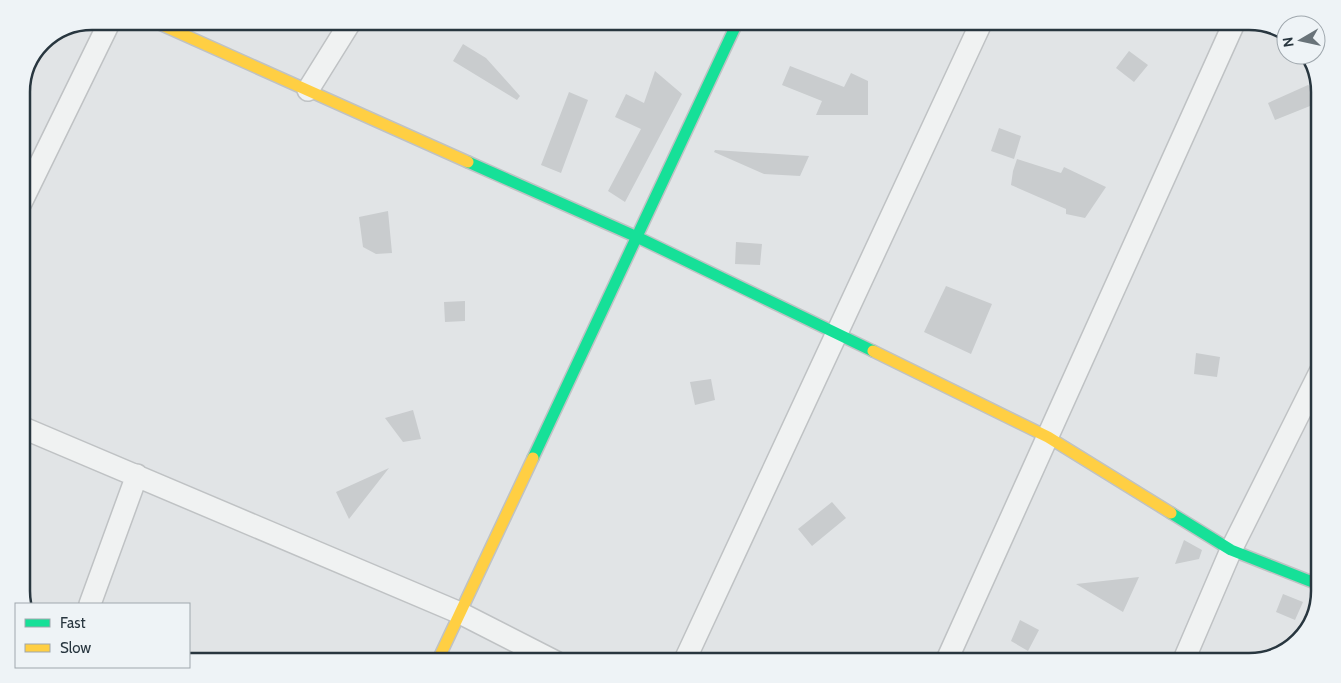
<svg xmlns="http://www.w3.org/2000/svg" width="1341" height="683" viewBox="0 0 1341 683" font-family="Cabin,sans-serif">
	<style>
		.building { fill: #c9ccce }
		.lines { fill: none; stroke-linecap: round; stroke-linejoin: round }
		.street-casing { stroke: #bfc2c4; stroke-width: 24 }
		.fast-casing { stroke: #bfc2c4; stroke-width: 14 }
		.slow-casing { stroke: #bfc2c4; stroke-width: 14 }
		.street { stroke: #f0f2f2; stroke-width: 21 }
		.fast { stroke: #16e098; stroke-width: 11 }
		.slow { stroke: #ffcf43; stroke-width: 11 }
		.rim { fill: none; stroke: #28363f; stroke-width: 2.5 }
	</style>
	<rect width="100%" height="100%" fill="#e1e4e6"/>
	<path class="building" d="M463,44L486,58L520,96L517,100L453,61Z
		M1129,51L1148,65L1134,82L1116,68Z
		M790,66L844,87L851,73L868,81V115H816L822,101L782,85Z
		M655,71L682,94L625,202L608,191L641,129L615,117L626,94L644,103Z
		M1308,85L1320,91V102L1275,120L1268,103Z
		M569,92L588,100L561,173L541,165Z
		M999,128L1021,136L1014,159L991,151Z
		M715,150L809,156L800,176L764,174L714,152Z
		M1017,159L1061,173L1064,167L1106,187L1085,218L1066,214V209L1011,185L1013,171Z
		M388,211L392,253L376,254L363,247L359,217Z
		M736,242L762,244L760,265L735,264Z
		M946,286L992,304L971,354L924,332Z
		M465,301V321L445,322L444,302Z
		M1196,353L1220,357L1217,377L1194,374Z
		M711,379L715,400L695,405L690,382Z
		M413,410L421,439L403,442L385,418Z
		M389,468L349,519L336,492Z
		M832,502L846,518L812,546L798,529Z
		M1184,540L1202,550L1199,559L1175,564Z
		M1139,577L1123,612L1076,584Z
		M1283,594L1303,602L1295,620L1276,612Z
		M1020,620L1039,630L1028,651L1011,641Z"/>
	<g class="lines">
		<defs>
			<path id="street" d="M308,90L351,21
				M21,203L110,21
				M21,427L460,613L556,662
				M90,604L137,475
				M684,662L982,21
				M946,662L1235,21
				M1183,662L1231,550L1320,372"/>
			<path id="fast" d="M468,162L637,237L873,351
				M533,458L738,21
				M1171,513L1231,550L1320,585"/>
			<path id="slow" d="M153,21L468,162
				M873,351L1048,437L1171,513
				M437,662L533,458"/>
		</defs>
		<use href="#street" class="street-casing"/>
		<use href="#fast" class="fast-casing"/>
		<use href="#slow" class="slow-casing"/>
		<use href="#street" class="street"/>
		<use href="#fast" class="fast"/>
		<use href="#slow" class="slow"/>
	</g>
	<path d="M0 0H1341V683H0ZM92 30H1249A62 62 0 0 1 1311 92V591A62 62 0 0 1 1249 653H92A62 62 0 0 1 30 591V92A62 62 0 0 1 92 30Z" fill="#eef3f6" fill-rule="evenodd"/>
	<path class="rim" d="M92 30H1249A62 62 0 0 1 1311 92V591A62 62 0 0 1 1249 653H92A62 62 0 0 1 30 591V92A62 62 0 0 1 92 30Z"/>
	<rect x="15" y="603" width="175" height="65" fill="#eef3f6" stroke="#9fa7ad"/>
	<rect x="25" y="619" width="25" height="8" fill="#16e098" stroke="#9fa7ad"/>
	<text x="60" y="628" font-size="15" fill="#28363f">Fast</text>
	<rect x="25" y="644" width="25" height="8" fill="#ffcf43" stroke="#9fa7ad"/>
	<text x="60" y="653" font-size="15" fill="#28363f">Slow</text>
	<g transform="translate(1301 40) rotate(261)"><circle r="24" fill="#eef3f6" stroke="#9fa7ad"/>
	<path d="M0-4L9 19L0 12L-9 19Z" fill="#697379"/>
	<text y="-8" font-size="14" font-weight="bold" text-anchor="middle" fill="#28363f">N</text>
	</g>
</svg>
